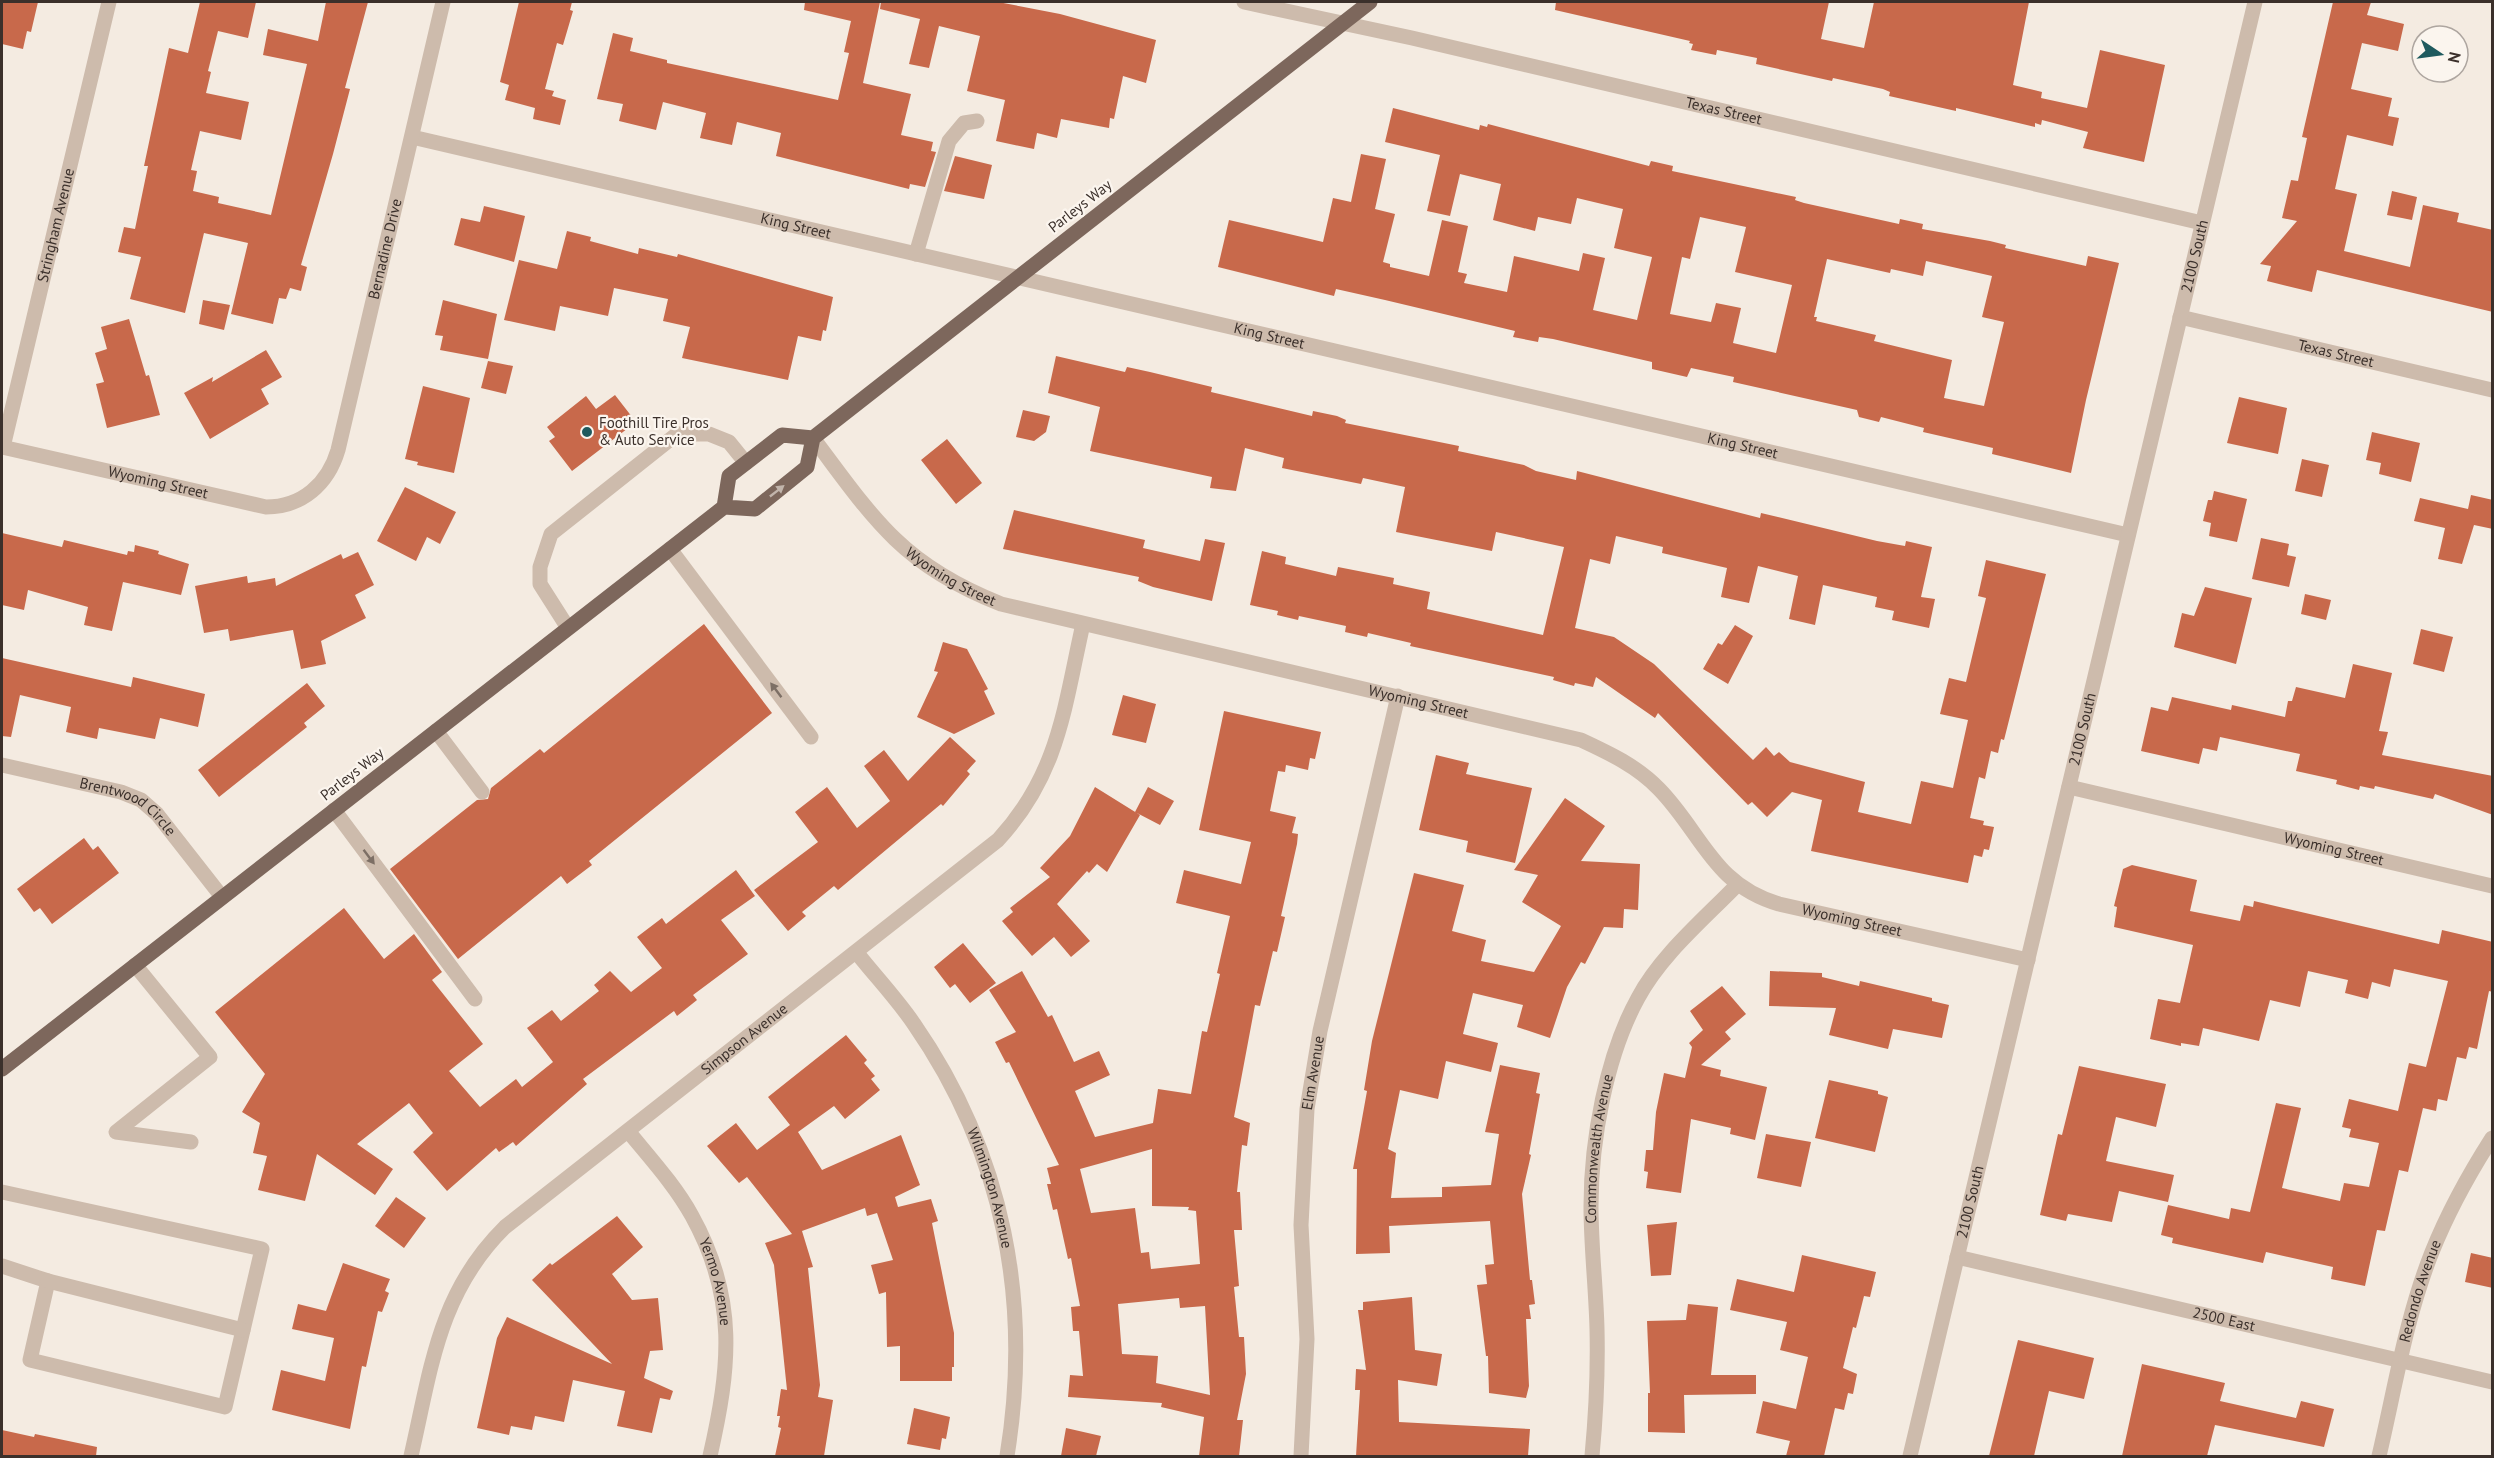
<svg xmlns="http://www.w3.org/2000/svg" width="2494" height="1458" viewBox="0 0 2494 1458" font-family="'PT Sans',sans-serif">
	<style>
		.building { fill: #c8694b; fill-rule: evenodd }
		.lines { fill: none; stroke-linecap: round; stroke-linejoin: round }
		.minor { stroke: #cdbbac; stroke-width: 15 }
		.major { stroke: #7d675c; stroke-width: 15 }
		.oneway { fill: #c2b5ac }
		.oneway2 { fill: #7d6f65 }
		.poi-dot { fill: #1f5a5e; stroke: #fbf5ee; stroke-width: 2 }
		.labels { text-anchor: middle; stroke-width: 4.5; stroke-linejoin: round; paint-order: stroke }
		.street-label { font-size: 15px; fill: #3b302b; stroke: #fbf5ee }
		.poi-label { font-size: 15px; fill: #3b302b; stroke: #fbf5ee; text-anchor: start }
	</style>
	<rect width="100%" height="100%" fill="#f4ebe1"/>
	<path class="building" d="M2,2H38L31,32L27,31L23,49L2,44Z
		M200,2H256L248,38L218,31L208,71L211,72L206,93L249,102L241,140L200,131L191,170L197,171L193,191L219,197L218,203L271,215L307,64L263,55L268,29L318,41L326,2H368L345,88L350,89L333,154L301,265L307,267L301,291L290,288L286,299L279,298L273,324L231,314L248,243L204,233L185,313L130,299L141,257L118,252L124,227L135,229L148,166H144L169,48L188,53Z
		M519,2H572L570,10L573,11L563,45L557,43L545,89L554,91L552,96L566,100L560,125L533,119L535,108L505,100L509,85L500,82Z
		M805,2H880L863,83L911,94L901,135L933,142L931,151L936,152L925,187L910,184L909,189L776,156L781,133L737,122L732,145L700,138L706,113L663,102L656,130L619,121L623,104L597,99L613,33L633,38L630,51L667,60V63L838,100L849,53L844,52L851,21L804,10Z
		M881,2H998L1060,14L1156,40L1146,83L1123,76L1114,119L1110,118L1109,128L1061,119L1057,138L1037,133L1034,149L996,141L1005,100L967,91L980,36L939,26L929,68L909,64L920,19L880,9Z
		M1556,2H1829L1821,39L1864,48L1874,2H2029L2013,85L2042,92L2041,98L2087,108L2100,50L2165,65L2144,162L2083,148L2088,132L2042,120L2041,125L2035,123V127L1956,108V111L1889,96L1890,92L1883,89L1833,78L1832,81L1756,64L1757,58L1717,50L1716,55L1691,50L1693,44L1689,43L1690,41L1555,10Z
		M2333,2H2371L2367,15L2404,24L2398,51L2362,43L2351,89L2392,98L2388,116L2399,118L2393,146L2347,135L2335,189L2357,194L2344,251L2410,267L2423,205L2459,213L2457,222L2493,230V312L2317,270L2312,292L2267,281L2271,266L2260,264L2297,221L2282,218L2291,180L2298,181L2307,138L2302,137Z
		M1393,108L1479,130L1480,125L1487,127L1488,124L1649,166L1651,161L1673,166L1672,171L1796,197L1795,200L1804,203L1899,224L1900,219L1923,224L1922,229L1990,241L2006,245L2005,248L2086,266L2088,256L2119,263L2086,400L2071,473L1992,454L1993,448L1923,432L1924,428L1881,417L1879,422L1859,417L1857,410L1733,382L1734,377L1691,368L1687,377L1652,369V362L1553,339L1539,337L1538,342L1513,337L1515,331L1385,300L1336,289L1334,296L1218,267L1229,220L1323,242L1333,198L1351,202L1361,154L1386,159L1375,209L1395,214L1383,262L1390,264V267L1429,276L1442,220L1468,226L1458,272L1467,274L1464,283L1507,292L1514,256L1579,271L1583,253L1605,258L1593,310L1637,320L1652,257L1614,248L1623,209L1577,198L1571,224L1538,217L1535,231L1493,220L1501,184L1460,174L1450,216L1427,211L1440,155L1385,142ZM1700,217L1746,227L1735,272L1792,285L1776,353L1733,343L1741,308L1716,303L1711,322L1670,314L1682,257L1690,259ZM1827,259L1890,273L1891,269L1923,276L1926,261L1992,276L1982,317L2004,322L1984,406L1944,398L1952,360L1874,341L1876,335L1816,321L1817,317H1814Z
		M955,156L992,165L984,199L944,191Z
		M2392,191L2417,197L2412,220L2387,215Z
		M484,206L525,216L514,262L454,245L461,218L480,222Z
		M567,231L591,237L590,241L638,254L639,248L677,257L678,254L833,297L826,331L823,330L821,341L798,336L788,380L682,358L690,327L663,321L668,299L614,288L608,316L560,306L555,331L504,320L519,260L557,269Z
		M203,300L230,305L224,330L199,324Z
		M443,300L497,314L488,359L440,350L443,336L435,335Z
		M129,319L146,376L149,375L160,415L107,428L96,384L104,382L95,353L107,349L101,327Z
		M266,350L282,377L261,389L269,404L210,439L184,393L213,377L212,382Z
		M1056,356L1125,372L1127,367L1150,372L1212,387L1211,392L1312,416L1313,411L1337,416L1346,420L1345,423L1459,446L1458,451L1524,465L1536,471L1576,480L1577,471L1760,518L1761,513L1877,541L1905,546L1906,541L1932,547L1921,597L1935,599L1929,628L1892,620L1894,611L1875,607L1877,597L1823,585L1815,625L1789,619L1798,576L1758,566L1749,603L1721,597L1727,568L1662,553L1663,547L1616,536L1610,564L1590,559L1575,628L1614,637L1654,664L1753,760L1766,747L1774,756L1779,752L1790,762L1865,782L1858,812L1911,824L1921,781L1953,788L1968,720L1940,714L1949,678L1966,682L1986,598L1978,596L1986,560L2046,574L2004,740L2001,739L1998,753L1991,751L1985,779L1979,777L1970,818L1984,821L1983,825L1994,827L1989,850L1984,849L1982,857L1974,855L1968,883L1811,851L1822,800L1792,792L1767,817L1752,802L1748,805L1658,713L1655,718L1596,677L1593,687L1575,683L1574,686L1553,680L1554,677L1410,646L1411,643L1368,633L1367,637L1345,632L1346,626L1299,616L1298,620L1277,615L1278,611L1250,605L1262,551L1286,557L1285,564L1336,576L1338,567L1394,578L1393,584L1430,592L1427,609L1543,635L1564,547L1496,532L1492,551L1396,532L1405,487L1363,478L1361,484L1282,468L1284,458L1245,448L1236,491L1210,488L1212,477L1090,451L1100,407L1048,393Z
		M488,361L513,366L506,394L481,388Z
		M423,386L470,398L454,473L417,465L418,462L405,459Z
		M615,395L636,422L572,471L549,441L555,437L547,427L586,396L596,409Z
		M2239,397L2287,408L2278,454L2227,443Z
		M1023,410L1050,416L1046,432L1034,441L1016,437Z
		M2372,432L2420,443L2411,482L2379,474L2381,463L2366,460Z
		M947,439L982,483L956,504L921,460Z
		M2302,459L2329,465L2322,497L2295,491Z
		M405,487L456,512L440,544L427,537L416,561L377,541Z
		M2214,491L2247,499L2237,542L2209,536L2211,523L2203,521L2208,500H2212Z
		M2471,495L2493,500V529L2474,525L2462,564L2438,559L2445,528L2414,521L2420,498L2468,509Z
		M1014,510L1145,540L1143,548L1200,561L1205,539L1225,543L1212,601L1153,587L1138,581L1139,577L1003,549Z
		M2,533L62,547L64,540L127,555L128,551L134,552L135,545L159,551L158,554L189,564L181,595L123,582L112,631L84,625L88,607L28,590L24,610L2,605Z
		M2261,538L2289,544L2287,555L2296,557L2289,587L2252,579Z
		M358,552L374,585L355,595L366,618L321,641L326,664L301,669L293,630L230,641L228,629L204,633L195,586L247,576L248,583L275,578L276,586L341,554L343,559Z
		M2205,587L2252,598L2236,664L2174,647L2182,613L2194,616Z
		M2305,594L2331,600L2326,620L2301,614Z
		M704,624L772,713L589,861L592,865L567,884L561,876L458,959L390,869L477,800L488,799L491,788L540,749L544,753Z
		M1735,625L1753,636L1728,684L1703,669L1718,643L1722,645Z
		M2421,629L2453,637L2444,672L2413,664Z
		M943,642L967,649L988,689L984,691L995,714L954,734L917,717L938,672L934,671Z
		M2,658L131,687L133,677L205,694L198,727L160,718L155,739L99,728L97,739L66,732L71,707L20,695L11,737L2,736Z
		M2353,664L2392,673L2379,731L2388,732L2382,755L2493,776V815L2435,794L2433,799L2375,786L2374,789L2360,786L2359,790L2336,784L2337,780L2296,771L2300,754L2220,737L2217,751L2203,748L2199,764L2141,751L2151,707L2168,711L2172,697L2231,710L2232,705L2285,717L2288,701H2292L2296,687L2345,698Z
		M307,683L325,706L304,723L307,727L219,797L198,770Z
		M1123,695L1156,704L1146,743L1112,735Z
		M1224,711L1321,732L1315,759L1310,758L1308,770L1286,765L1285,772L1278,771L1270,811L1296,817L1292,833L1298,834L1297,844L1281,916L1285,917L1277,952L1273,951L1260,1006L1255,1005L1234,1117L1250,1123L1247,1146L1242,1145L1237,1192H1240L1242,1230H1234L1239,1286L1234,1287L1239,1337H1244L1246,1374L1237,1420H1243L1239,1456H1199L1204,1417L1161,1407L1162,1403L1068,1397L1070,1375L1083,1376L1079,1331H1073L1071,1307L1080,1306L1071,1258L1068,1259L1057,1209L1053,1210L1047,1184H1051L1047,1168L1059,1165L1009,1062L1006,1063L995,1042L1016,1032L989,990L1022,971L1048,1017L1052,1015L1074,1062L1099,1051L1110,1075L1075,1091L1095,1137L1153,1123L1158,1089L1191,1094L1202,1031L1207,1032L1220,974L1217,973L1230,916L1176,903L1184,870L1241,884L1251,842L1199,830ZM1152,1149V1206L1189,1207L1188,1210L1196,1211L1200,1264L1151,1269L1149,1252L1141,1253L1135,1208L1091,1213L1080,1169ZM1179,1298L1180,1308L1205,1306L1210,1395L1156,1383L1158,1356L1122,1354L1118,1304Z
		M950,737L976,761L967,771L970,774L943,806L941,804L838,890L834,886L802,912L806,916L788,931L754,890L818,842L795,812L827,787L857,828L890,801L864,766L884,750L908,781Z
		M1436,755L1469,763L1466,774L1532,788L1515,863L1466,852L1468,841L1419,830Z
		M1095,787L1140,815L1107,872L1097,864L1089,873L1087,871L1057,904L1090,941L1071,957L1054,937L1032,956L1002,921L1013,912L1010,908L1050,877L1040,868L1070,836Z
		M1148,787L1174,801L1160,825L1135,812Z
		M1565,798L1605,826L1581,861L1640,864L1638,910L1624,909L1623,928L1604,927L1585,964L1581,962L1567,987L1550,1038L1517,1027L1523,1005L1473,993L1463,1034L1498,1043L1491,1072L1446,1061L1438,1099L1400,1090L1388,1149L1396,1153L1391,1198L1442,1197V1187L1491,1185L1499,1134L1485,1132L1500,1065L1540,1073L1536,1093L1540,1094L1529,1154L1531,1155L1522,1194L1530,1280H1532L1535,1304L1529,1305L1531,1319H1526L1529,1386L1526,1398L1489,1393L1488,1356H1486L1477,1285L1487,1284L1485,1265L1494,1264L1490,1221L1389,1226L1390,1253L1356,1254L1357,1169H1353L1367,1091L1364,1090L1372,1041L1414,873L1464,885L1452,931L1486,940L1481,961L1534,972L1561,926L1522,902L1538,875L1514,870Z
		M84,838L93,850L98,846L119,873L52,924L40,908L34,912L17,889Z
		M2132,865L2197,880L2190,911L2240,921L2244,905L2253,907L2254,901L2439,944L2442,930L2493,942V992L2489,991L2477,1049L2469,1047L2466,1059L2457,1057L2447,1101L2438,1099L2436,1111L2423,1108L2408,1172L2399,1170L2385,1231L2377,1230L2365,1286L2331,1279L2333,1267L2266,1252L2263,1263L2172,1243L2173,1238L2161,1235L2168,1205L2229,1219L2231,1208L2250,1212L2276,1103L2301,1108L2282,1188L2340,1201L2344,1183L2369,1187L2379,1143L2349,1137L2351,1129L2342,1127L2349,1099L2398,1111L2409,1063L2426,1067L2448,981L2394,969L2390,987L2372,982L2368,999L2345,993L2348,980L2308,971L2300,1007L2270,1000L2259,1041L2203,1028L2199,1046L2181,1043V1046L2150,1039L2158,999L2180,1003L2193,945L2114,927L2117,907L2114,906L2123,869Z
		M736,870L755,896L721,920L748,954L693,995L697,1000L677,1016L674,1011L583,1079L587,1084L516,1146L513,1142L499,1152L496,1148L447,1191L413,1152L433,1133L409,1103L357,1144L393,1169L375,1195L317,1154L305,1201L258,1190L267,1156L253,1153L260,1123L242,1112L265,1074L215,1012L344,908L384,959L414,934L442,972L432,980L483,1044L449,1071L480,1107L516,1079L522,1087L553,1062L527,1028L552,1010L561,1021L599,991L594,985L610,971L631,992L662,968L637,937L662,918L666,924Z
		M963,943L996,983L970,1003L955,984L950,988L934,967Z
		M1770,971L1822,973V977L1859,986L1860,981L1932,998V1001L1949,1005L1942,1038L1893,1029L1888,1049L1829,1035L1836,1008L1769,1006Z
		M1722,986L1746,1014L1725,1032L1731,1039L1701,1065L1721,1070L1720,1076L1767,1087L1755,1140L1730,1134L1731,1128L1691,1119L1681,1193L1646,1188L1648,1172L1644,1171L1646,1150H1653L1656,1112L1664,1073L1685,1078L1692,1047L1689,1043L1703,1030L1690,1011Z
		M846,1035L867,1060L864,1063L875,1076L871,1079L880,1090L845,1119L834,1106L798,1132L822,1170L901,1135L920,1185L895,1197L898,1207L931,1199L938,1221L932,1223L954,1333V1367H952V1381H900V1346L887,1347L886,1292L879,1294L871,1265L893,1260L877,1213L867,1216L865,1208L802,1231L813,1267L808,1268L820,1385L818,1397L833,1400L824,1456H775L781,1428L778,1427L780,1416H777L781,1389L787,1390L774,1265L765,1243L792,1234L747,1177L739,1183L707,1146L736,1123L757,1150L790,1125L768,1097Z
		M2079,1066L2166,1084L2156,1127L2116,1117L2106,1161L2174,1175L2168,1202L2119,1191L2112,1222L2068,1214L2066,1221L2040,1215L2058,1134L2062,1135Z
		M1829,1080L1878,1091V1094L1888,1097L1875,1152L1815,1138Z
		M1766,1134L1811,1142L1801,1187L1757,1178Z
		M396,1197L426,1218L404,1248L375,1226Z
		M617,1216L643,1247L612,1274L632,1300L658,1298L663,1350L650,1351L644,1378L673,1391L670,1400L660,1398L652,1433L617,1426L625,1391L573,1380L564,1422L535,1416L532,1430L511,1426L509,1435L477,1428L497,1338L507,1317L612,1364L532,1280L550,1263L552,1265Z
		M1677,1222L1671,1275L1651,1276L1647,1225Z
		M2471,1253L2493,1258V1288L2465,1282Z
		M1802,1255L1876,1272L1870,1297L1864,1296L1856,1328L1853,1327L1843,1368L1857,1374L1853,1394L1848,1393L1844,1410L1835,1408L1824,1456H1786L1790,1441L1756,1433L1763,1401L1796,1409L1808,1357L1780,1350L1787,1322L1730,1310L1737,1279L1794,1292Z
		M343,1263L390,1279L385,1291L389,1293L382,1312L378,1311L366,1367L362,1366L350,1429L272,1410L281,1370L325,1381L334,1338L292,1329L298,1304L326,1311Z
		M1412,1297L1415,1350L1442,1354L1437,1386L1398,1380L1399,1422L1530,1429L1528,1456H1356L1360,1390H1355L1356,1369L1366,1370L1358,1310H1363V1302Z
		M1688,1304L1718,1307L1711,1375H1756V1394L1684,1395L1685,1433L1648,1432V1393H1650L1647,1321L1686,1320Z
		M2018,1340L2094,1358L2084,1399L2049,1391L2034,1456H1989Z
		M2142,1364L2225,1383L2220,1401L2296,1418L2301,1401L2334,1409L2324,1447L2215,1425L2207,1456H2122Z
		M914,1408L950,1417L946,1439L942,1438L940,1450L907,1444Z
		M1066,1428L1101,1436L1096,1456H1061Z
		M2,1430L34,1437L35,1434L97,1447L96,1456H2Z"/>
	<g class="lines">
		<g class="minor">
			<path id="s1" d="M1244,2L1412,38L2202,223"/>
			<path id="s2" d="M412,137L2128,535"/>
			<path d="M916,254L949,141L964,123L977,121"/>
			<path id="s3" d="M2180,317L2492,390"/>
			<path id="s4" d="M813,438C839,472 864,509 895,539C925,568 963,589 1001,604L1581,740C1609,753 1637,766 1659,789C1702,833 1713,885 1779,904L2028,960"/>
			<path id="s5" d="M2,447L266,507C302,507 328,484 338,450L443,2"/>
			<path id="s6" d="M3,447L109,2"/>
			<path d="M670,549L811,737"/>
			<path d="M568,628L540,584V567L551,534L677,434H709L729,442L746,463"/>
			<path d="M436,731L482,792"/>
			<path id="s7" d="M2,765L121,792L141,800L157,814L222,897"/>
			<path id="s8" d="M2069,787L2492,886"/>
			<path d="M334,810L475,999"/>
			<path id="s9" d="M857,953C876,977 897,999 914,1024C1004,1154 1032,1302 1007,1456"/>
			<path d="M135,965L210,1057L116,1132L191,1142"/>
			<path id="s10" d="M628,1131C650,1158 675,1185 692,1216C738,1299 730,1368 710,1456"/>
			<path d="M2,1192L262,1249L225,1407L30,1360L48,1281L2,1266"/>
			<path id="s11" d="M1957,1257L2492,1382"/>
			<path d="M48,1281L243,1330"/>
			<path id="s12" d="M411,1456C431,1370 438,1293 505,1227L998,840C1059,774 1064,708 1083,624"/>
			<path id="s13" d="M1301,1456L1307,1339L1301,1225L1307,1109L1320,1031L1398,696"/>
			<path id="s14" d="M1592,1456C1596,1414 1598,1371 1597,1329C1596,1288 1591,1247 1591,1206C1591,1141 1606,1056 1638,998C1661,955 1703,920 1737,885"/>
			<path id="s15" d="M1910,1456L2255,2"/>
			<path id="s16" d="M2379,1456C2395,1388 2406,1317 2432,1252C2448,1212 2469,1174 2492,1138"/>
		</g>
		<path class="major" d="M724,507L729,476L782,435L813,438
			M2,1069L724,507L755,509L807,467L813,438L1370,2"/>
	</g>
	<defs><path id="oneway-solid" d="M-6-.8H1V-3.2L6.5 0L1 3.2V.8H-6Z" transform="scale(1.5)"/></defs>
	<use class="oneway" href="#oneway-solid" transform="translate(777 491) rotate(-38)"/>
	<g class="oneway2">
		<use href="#oneway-solid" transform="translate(776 690) rotate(-127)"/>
		<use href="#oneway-solid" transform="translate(369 857) rotate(53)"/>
	</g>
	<circle class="poi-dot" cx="587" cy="432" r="6"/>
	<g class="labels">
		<g class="street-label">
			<text dy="5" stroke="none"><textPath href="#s1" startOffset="492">Texas Street</textPath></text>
			<text transform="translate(1080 206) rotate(-38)" y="5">Parleys Way</text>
			<text dy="5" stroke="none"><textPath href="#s6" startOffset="228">Stringham Avenue</textPath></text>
			<text dy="5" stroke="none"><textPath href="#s2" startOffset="394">King Street</textPath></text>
			<text dy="5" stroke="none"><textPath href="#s5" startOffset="576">Bernadine Drive</textPath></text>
			<text dy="5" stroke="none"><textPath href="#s15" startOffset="1233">2100 South</textPath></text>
			<text dy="5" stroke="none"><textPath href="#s2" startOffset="880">King Street</textPath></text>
			<text dy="5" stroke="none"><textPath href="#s3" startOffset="160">Texas Street</textPath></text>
			<text dy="5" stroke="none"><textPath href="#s2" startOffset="1366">King Street</textPath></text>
			<text dy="5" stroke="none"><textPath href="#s5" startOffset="160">Wyoming Street</textPath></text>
			<text dy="5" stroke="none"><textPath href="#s4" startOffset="198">Wyoming Street</textPath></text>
			<text dy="5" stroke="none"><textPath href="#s4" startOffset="684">Wyoming Street</textPath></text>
			<text dy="5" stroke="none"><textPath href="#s15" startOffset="747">2100 South</textPath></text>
			<text transform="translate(352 774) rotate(-38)" y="5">Parleys Way</text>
			<text dy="5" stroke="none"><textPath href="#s7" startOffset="135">Brentwood Circle</textPath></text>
			<text dy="5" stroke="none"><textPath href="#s8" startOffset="272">Wyoming Street</textPath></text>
			<text dy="5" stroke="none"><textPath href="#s4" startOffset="1188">Wyoming Street</textPath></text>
			<text dy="5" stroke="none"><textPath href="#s12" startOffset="556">Simpson Avenue</textPath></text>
			<text dy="5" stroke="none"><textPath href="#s13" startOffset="384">Elm Avenue</textPath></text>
			<text dy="5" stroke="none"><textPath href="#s14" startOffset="308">Commonwealth Avenue</textPath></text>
			<text dy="5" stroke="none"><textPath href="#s9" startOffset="273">Wilmington Avenue</textPath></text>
			<text dy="5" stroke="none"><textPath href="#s15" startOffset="261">2100 South</textPath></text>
			<text dy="5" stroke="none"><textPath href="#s10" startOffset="177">Yermo Avenue</textPath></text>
			<text dy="5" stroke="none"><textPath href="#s16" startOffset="170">Redondo Avenue</textPath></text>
			<text dy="5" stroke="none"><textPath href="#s11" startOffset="274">2500 East</textPath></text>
		</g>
		<g class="poi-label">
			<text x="599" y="428">Foothill Tire Pros<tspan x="599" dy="17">&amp; Auto Service</tspan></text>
		</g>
	</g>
	<rect width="2494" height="1458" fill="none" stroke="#3b302b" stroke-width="6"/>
	<g transform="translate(2440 54) rotate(103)"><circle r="28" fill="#fbf5ee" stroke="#aea6a0" stroke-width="1.5"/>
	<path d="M0-4.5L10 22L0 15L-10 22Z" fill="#1f5a5e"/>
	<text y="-9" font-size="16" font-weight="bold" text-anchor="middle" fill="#3b302b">N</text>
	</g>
</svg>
